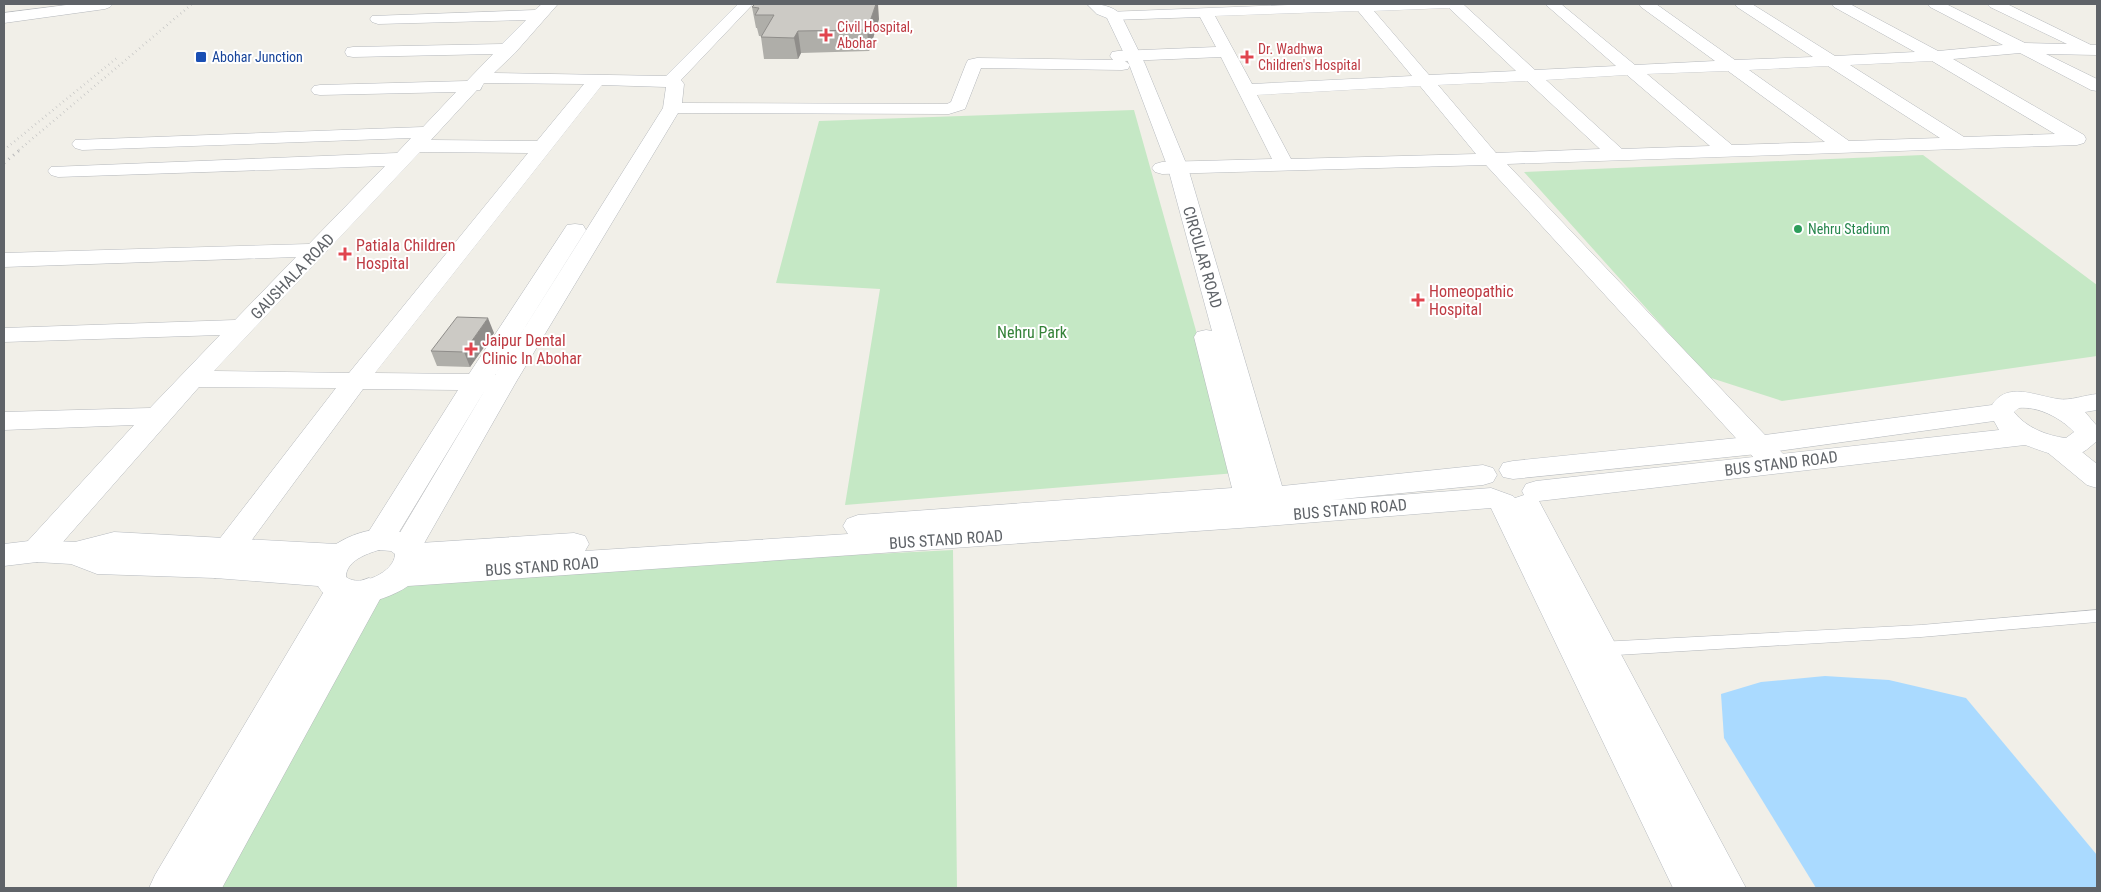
<svg xmlns="http://www.w3.org/2000/svg" width="2101" height="892" viewBox="0 0 2101 892" font-family="'Roboto Condensed',sans-serif">
	<style>
		.green { fill: #c5e8c5 }
		.water { fill: #aadaff }
		.lines { fill: none; stroke-linecap: round; stroke-linejoin: round }
		.lane-casing { stroke: #b5b8bc; stroke-width: 1 }
		.street-casing { stroke: #b5b8bc; stroke-width: 1 }
		.secondary-casing { stroke: #b6babf; stroke-width: 1 }
		.lane { fill: #fff; fill-rule: evenodd }
		.street { fill: #fff; fill-rule: evenodd }
		.secondary { fill: #fff; fill-rule: evenodd }
		.rail-far1 { stroke: #b6b7b8; stroke-width: 2.5; stroke-dasharray: 0.5 4; stroke-linecap: butt }
		.rail { stroke: #b6b7b8; stroke-width: 3; stroke-dasharray: 1 5; stroke-linecap: butt }
		.wall { fill: #afaea9 }
		.shaded-wall { fill: #8f8d8a }
		.building { fill: #cccac5; stroke: #8f8d8a }
		.health-dot { fill: #e0444e; stroke: #fff; stroke-width: 2 }
		.transit-dot { fill: #1a4fb4; stroke: #fff; stroke-width: 2 }
		.leisure-dot { fill: #2e9e5b; stroke: #fff; stroke-width: 2 }
		.labels { text-anchor: middle; stroke-width: 4; stroke-linejoin: round; paint-order: stroke }
		.far-health-label { font-size: 14px; fill: #be3a42; stroke: #fff; text-anchor: start }
		.far-transit-label { font-size: 14px; fill: #164399; stroke: #fff; text-anchor: start }
		.far-leisure-label { font-size: 14px; fill: #27864d; stroke: #fff; text-anchor: start }
		.health-label { font-size: 16px; fill: #be3a42; stroke: #fff; text-anchor: start }
		.street-label { font-size: 16px; fill: #5f6368; stroke: #fff }
		.park-label { font-size: 16px; fill: #348238; stroke: #fff }
	</style>
	<rect width="100%" height="100%" fill="#f1efe8"/>
	<path class="green" d="M1134,110L1236,473L845,505L880,289L776,283L819,121Z
		M1923,155L2097,285V356L1782,401L1708,377L1524,172Z
		M953,550L957,888H220L378,579Z"/>
	<path class="water" d="M1825,676L1889,680L1966,698L2097,855V888H1816L1724,738L1721,694L1761,682Z"/>
	<g class="lines">
		<defs>
			<path id="lane" d="M2097,610V622L1921,637L1600,656L1594,654L1592,649L1594,644L1600,642L1921,625Z"/>
			<path id="street" d="M74,4H113L110,7L105,9L4,23V13Z
				M542,4H558L515,53L494,73L666,76L738,4H753L681,80L684,84L682,103L947,104L951,102L966,64L968,60L977,58L1113,60L1110,56L1112,52L1118,51L1216,47L1200,17L1113,20L1107,18L1105,15L1107,12L1313,4H1463L1535,70L1616,66L1545,4H1561L1635,65L1715,61L1641,7L1639,4H1656L1735,60L1813,57L1737,7L1735,4H1752L1835,56L1915,52L1834,7L1832,4H1850L1938,51L2003,45L1930,7L1928,4H1946L2025,43L2067,44L1990,7L1987,4H2007L2091,45H2097V55L2046,54L2097,79V91L2091,90L2020,53L1953,59L2084,135L2086,139L2084,143L2077,145L1507,164L1786,457L1790,464L1786,471L1776,473L1766,471L1486,165L1162,174L1155,172L1152,168L1155,164L1162,162L1272,159L1221,57L1125,61L1130,65L1128,69L1122,70L981,68L965,109L949,114L678,113L516,382L418,554L407,557L396,554L392,546L485,390L390,547L379,550L368,547L364,539L458,390L363,389L226,575L215,578L204,575L200,567L204,559L336,388L199,387L48,559L37,562L26,559L22,551L26,543L134,425L4,430V412L150,408L220,335L4,342V328L235,320L296,257L4,267V253L309,244L385,166L58,177L51,175L48,171L51,167L397,153L411,138L82,150L75,148L72,144L75,140L423,127L456,92L320,95L314,94L311,90L314,86L320,85L467,81L493,54L353,57L347,56L345,52L347,48L353,47L502,44L526,20L378,24L372,22L370,19L372,16L535,10ZM1449,8L1516,71L1429,75L1374,11ZM1358,11L1412,76L1252,84L1215,16ZM1932,61L2055,134L1964,137L1850,65ZM1828,66L1940,138L1849,141L1749,70ZM1728,71L1825,142L1732,145L1647,74ZM1627,75L1710,146L1622,149L1546,80ZM1527,81L1600,149L1496,153L1438,85ZM484,83L584,84L537,141L431,140L477,90H480ZM602,85L666,87L663,108L495,375L586,230L583,225L575,224L567,225L469,374L375,373ZM1420,86L1476,154L1291,159L1257,95ZM420,152L528,153L349,373L214,371Z
				M2057,437L2067,440L2097,464V488L2087,485L2047,452L2043,446L2047,440Z
				M369,578L380,582L385,590L222,888H149L155,875L329,583L340,579L351,583L354,588L358,582Z"/>
			<path id="secondary" d="M1087,4C1098,4 1113,5 1121,15L1145,64L1188,168L1282,486L1483,465L1493,468L1497,475L1493,482L1483,485L1332,500L1491,488L1513,496L1515,498L1524,495L1522,491L1526,484L1536,481L1999,430L1994,421L1757,454L1513,479L1503,477L1499,470L1503,463L1513,461L1757,436L1992,405C2007,381 2036,396 2058,399C2070,401 2085,395 2097,394V410L2085,412L2097,426V441C2092,445 2086,451 2081,453C2064,462 2041,450 2025,445L1539,501L1746,888H1673L1491,508L1254,527L408,586C385,602 335,616 318,586L215,578L97,574L71,564L37,562L4,566V544L37,540L75,542L114,532L336,544C357,531 381,525 404,533C411,535 417,537 420,543L574,533L585,536L589,544L585,551L848,534L843,526L847,519L858,515L1232,488L1194,337L1197,332L1206,330L1212,331L1168,168L1129,64L1107,18L1097,14ZM2019,408C2038,406 2061,418 2074,432L2066,438C2047,436 2025,427 2014,412ZM379,550L391,551L395,554C395,572 360,588 346,577C346,561 366,554 379,550Z"/>
		</defs>
		<use href="#lane" class="lane-casing"/>
		<use href="#street" class="street-casing"/>
		<use href="#secondary" class="secondary-casing"/>
		<use href="#lane" class="lane"/>
		<use href="#street" class="street"/>
		<use href="#secondary" class="secondary"/>
		<path class="rail-far1" d="M4,150L118,57
			M19,150L192,4"/>
		<path class="rail" d="M4,163L21,149"/>
	</g>
	<path class="wall" d="M752,7L879,19L869,51L801,53L798,59H764L761,37V36H759L757,28H756Z
		M494,333L470,367L437,366L431,351Z"/>
	<path class="shaded-wall" d="M876,4H878L879,19L869,51L867,30Z
		M798,31L801,53L798,59L794,38Z
		M488,318L494,333L470,367L464,352Z"/>
	<path class="building" d="M755,4H876L867,30L798,31L794,38L761,37L774,15H755L759,8L752,7Z
		M457,317L488,318L464,352L431,351Z"/>
	<g class="health-dot">
		<path d="M823.5 27.5h5v5h5v5h-5v5h-5v-5h-5v-5h5z"/>
		<path d="M1244.5 49.5h5v5h5v5h-5v5h-5v-5h-5v-5h5z"/>
		<path d="M342.5 246.5h5v5h5v5h-5v5h-5v-5h-5v-5h5z"/>
		<path d="M1415.5 292.5h5v5h5v5h-5v5h-5v-5h-5v-5h5z"/>
		<path d="M468.5 341.5h5v5h5v5h-5v5h-5v-5h-5v-5h5z"/>
	</g>
	<rect class="transit-dot" x="195" y="51" width="12" height="12" rx="2.5"/>
	<circle class="leisure-dot" cx="1798" cy="229" r="5"/>
	<g class="labels">
		<g class="far-health-label">
			<text x="837" y="32">Civil Hospital,<tspan x="837" dy="16">Abohar</tspan></text>
			<text x="1258" y="54">Dr. Wadhwa<tspan x="1258" dy="16">Children's Hospital</tspan></text>
		</g>
		<g class="far-transit-label">
			<text x="212" y="62">Abohar Junction</text>
		</g>
		<g class="far-leisure-label">
			<text x="1808" y="234">Nehru Stadium</text>
		</g>
		<g class="health-label">
			<text x="356" y="251">Patiala Children<tspan x="356" dy="18">Hospital</tspan></text>
			<text x="1429" y="297">Homeopathic<tspan x="1429" dy="18">Hospital</tspan></text>
			<text x="482" y="346">Jaipur Dental<tspan x="482" dy="18">Clinic In Abohar</tspan></text>
		</g>
		<g class="street-label">
			<text transform="translate(1203 257) rotate(74)" y="6">CIRCULAR ROAD</text>
			<text transform="translate(292 276) rotate(-46)" y="6">GAUSHALA ROAD</text>
			<text transform="translate(1781 463) rotate(-7)" y="6">BUS STAND ROAD</text>
			<text transform="translate(1350 509) rotate(-5)" y="6">BUS STAND ROAD</text>
			<text transform="translate(946 539) rotate(-4)" y="6">BUS STAND ROAD</text>
			<text transform="translate(542 566) rotate(-4)" y="6">BUS STAND ROAD</text>
		</g>
		<g class="park-label">
			<text x="1032" y="338">Nehru Park</text>
		</g>
	</g>
	<rect width="2101" height="892" fill="none" stroke="#5f6368" stroke-width="10"/>
</svg>
